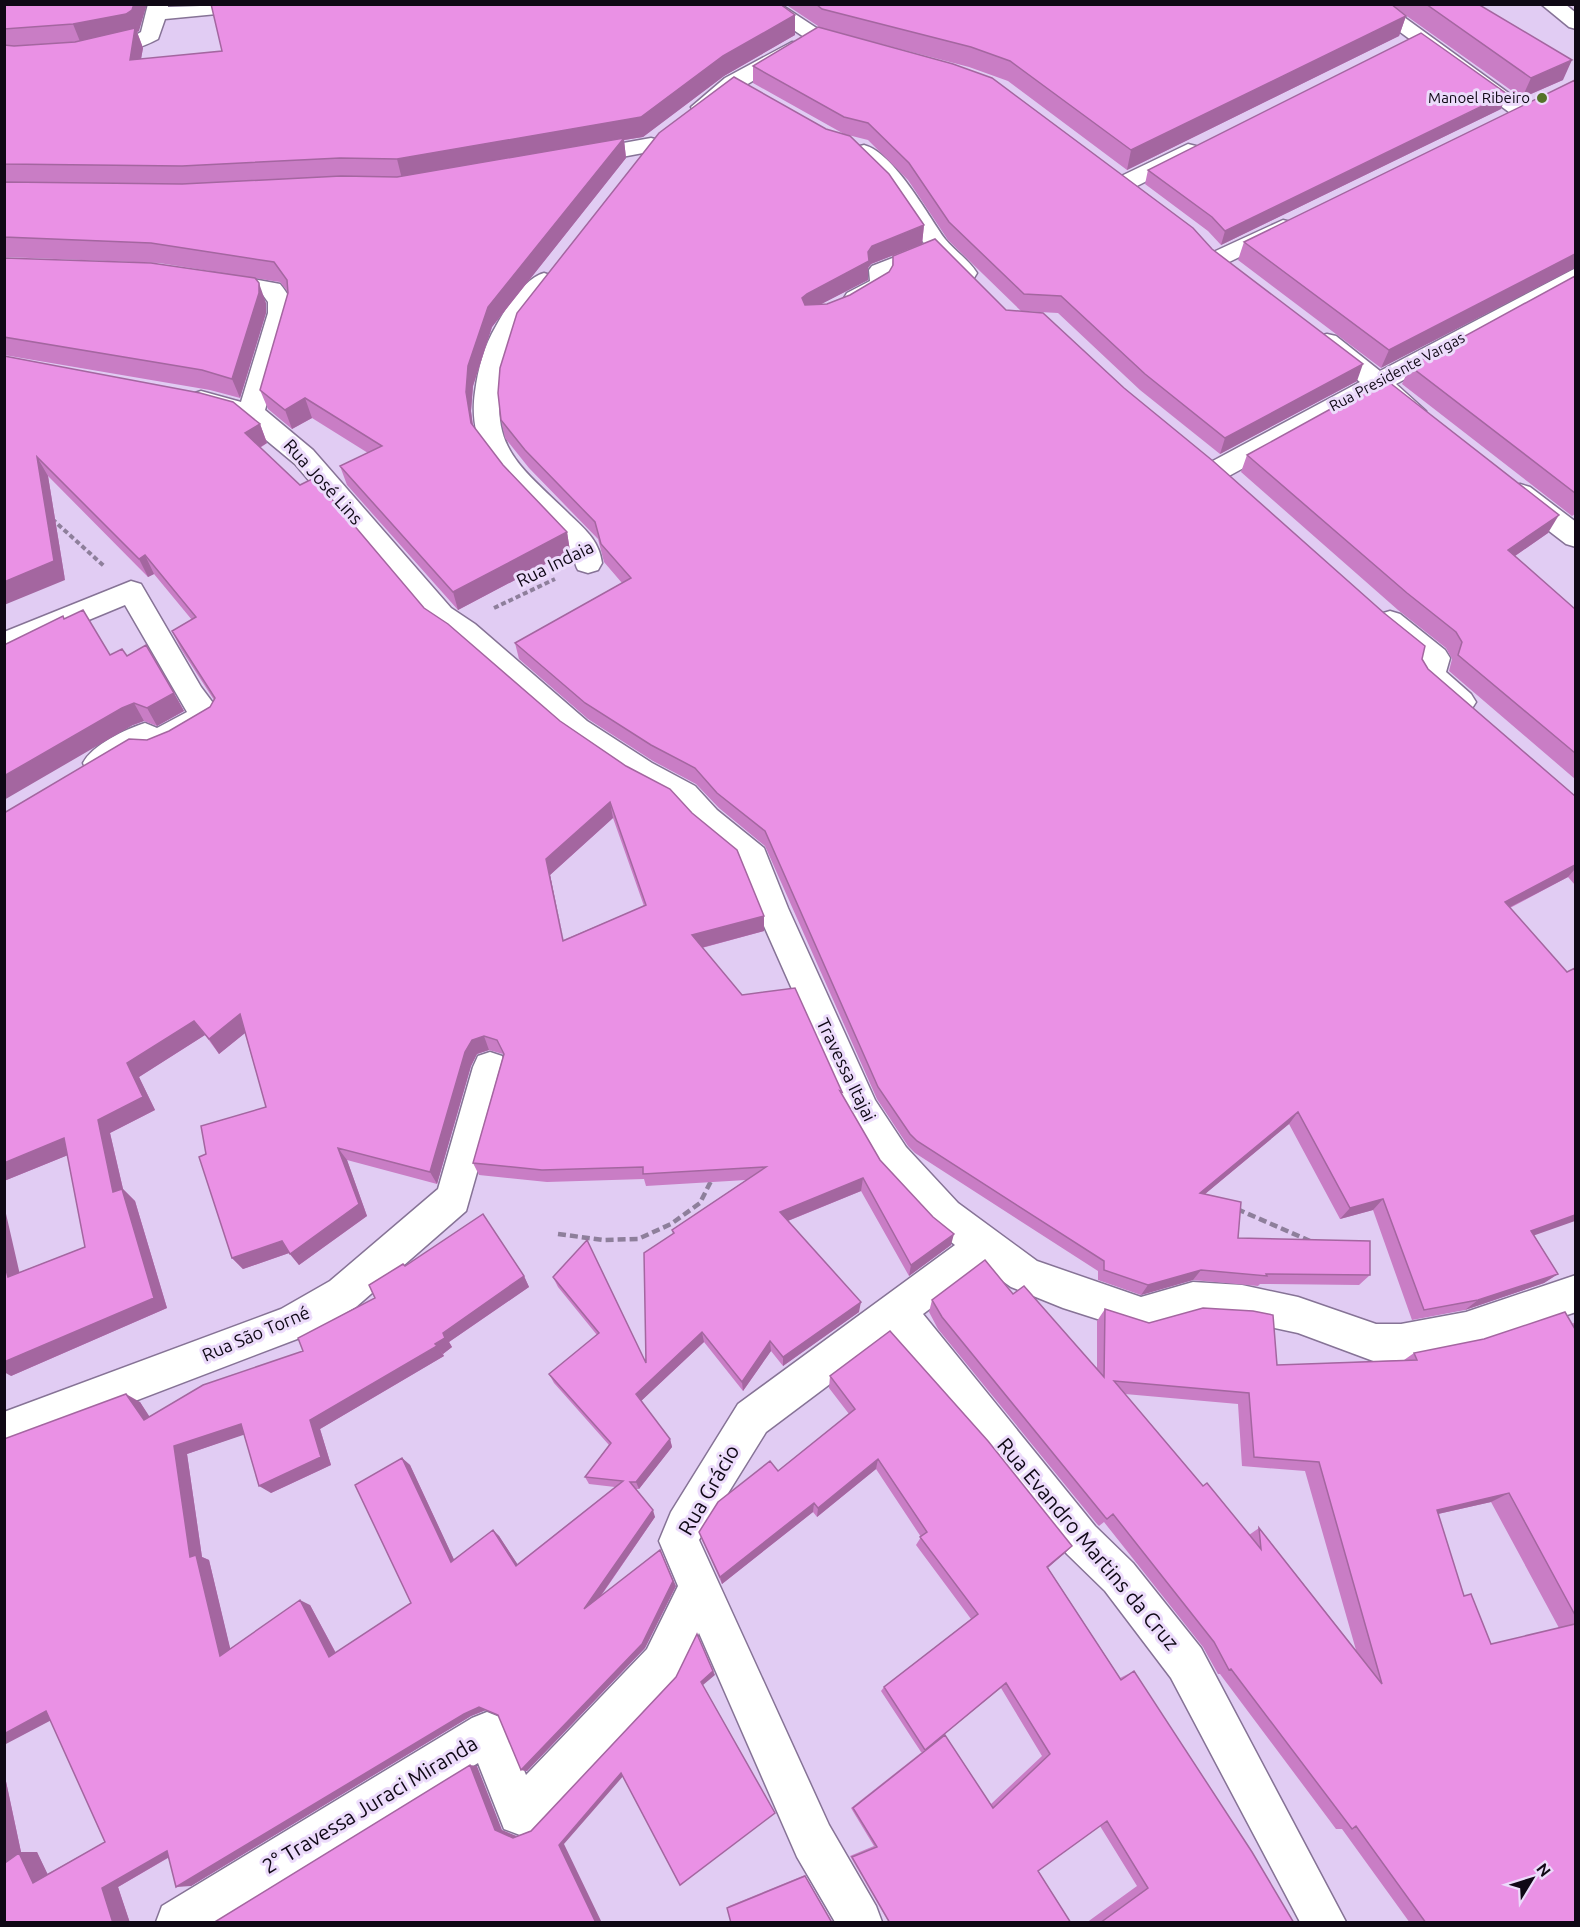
<svg xmlns="http://www.w3.org/2000/svg" width="1580" height="1927" viewBox="0 0 1580 1927" font-family="Ubuntu,sans-serif">
	<style>
		.lines { fill: none; stroke-linecap: round; stroke-linejoin: round }
		.lane-casing { stroke: #867396; stroke-width: 3 }
		.street-casing { stroke: #867396; stroke-width: 3 }
		.secondary-casing { stroke: #867396; stroke-width: 3 }
		.path-far1 { stroke: #8e7f9b; stroke-width: 4; stroke-dasharray: 5 3; stroke-linecap: butt }
		.path { stroke: #8e7f9b; stroke-width: 4.5; stroke-dasharray: 8 4; stroke-linecap: butt }
		.lane { fill: #fff; fill-rule: evenodd }
		.street { fill: #fff; fill-rule: evenodd }
		.secondary { fill: #fff; fill-rule: evenodd }
		.wall { fill: #c97dc5; fill-rule: evenodd }
		.shaded-wall { fill: #a466a0 }
		.building { fill: #ea91e5; stroke: #a466a0; stroke-width: 1.5; fill-rule: evenodd }
		.poi-dot { fill: #547329; stroke: #ecdbfb; stroke-width: 2 }
		.labels { text-anchor: middle; stroke-width: 6; stroke-linejoin: round; paint-order: stroke }
		.far-poi-label { font-size: 15px; fill: #0f0815; stroke: #ecdbfb; text-anchor: end }
		.far-street-label { font-size: 15px; fill: #0f0815; stroke: #ecdbfb }
		.street-label { font-size: 18px; fill: #0f0815; stroke: #ecdbfb }
		.near-street-label { font-size: 21px; fill: #0f0815; stroke: #ecdbfb }
	</style>
	<rect width="100%" height="100%" fill="#e1ccf3"/>
	<g class="lines">
		<defs>
			<path id="lane" d="M926,245L933,247L936,251L933,255L889,273C889,278 891,283 888,288C880,297 858,306 847,303L844,298L847,293L870,281L869,270L872,266Z"/>
			<path id="street" d="M148,4H168V7L268,4L258,10L165,19L158,39C117,61 51,64 4,64V52L81,46L134,36L141,32Z
				M755,4H780L821,31L860,41L864,45L860,49L853,51L807,39Z
				M1362,4H1386L1532,110L1529,115H1513Z
				M792,42L800,43L803,48L800,53L741,88L710,112H694L691,107L725,78Z
				M651,138L659,140L662,145L659,150L579,165L571,163L568,158L571,153L579,151Z
				M1188,144L1196,146L1199,151L1196,156L1131,189H1115L1112,184L1115,179Z
				M864,145C894,153 927,214 945,239C955,251 969,260 977,273L974,278C940,287 907,211 888,189C877,176 862,166 853,152L856,147Z
				M1283,220L1291,222L1295,227L1291,232L1225,264L1217,267L1209,264L1205,259L1209,254Z
				M1576,268V286L1396,384L1426,411L1422,417C1403,423 1391,407 1377,395L1227,477L1218,479L1209,477L1205,470L1209,463L1360,382L1318,348L1314,342L1318,336L1327,334L1336,336L1380,371Z
				M216,272L280,284C288,294 292,300 292,313L265,410L313,450L451,608L475,624L587,721L652,763L695,786L717,810L764,848L788,908L875,1100L906,1147L958,1203L1037,1261L1141,1297L1193,1282L1242,1285L1298,1297L1376,1324H1401L1466,1312L1576,1275V1312L1466,1349L1401,1362H1376L1298,1333L1242,1321L1193,1318L1141,1333L1063,1308L1011,1287L984,1268L923,1314L1095,1526L1133,1563L1201,1648L1346,1922H1300L1171,1678L1105,1591L1067,1554L894,1336L766,1432L699,1540L829,1825L876,1906L882,1922H835L797,1857L699,1633L677,1679L536,1829L520,1835L504,1829L478,1763L219,1922H156L162,1906L472,1718L487,1712L502,1718L526,1775L647,1649L678,1586L659,1541L671,1512L738,1404L955,1245L932,1227L880,1171L851,1122L756,908L740,865L695,828L673,804L630,781L565,737L455,640L431,624L295,464L242,420L192,406L188,400L192,394L201,391L241,402L268,313V302L263,295L207,285L204,280L207,275Z
				M544,273L553,276L556,281C546,296 532,309 522,324C512,340 507,358 503,376C488,447 520,466 567,512C583,528 599,539 602,563L598,570L588,573L578,570C574,564 575,555 570,549C529,497 464,469 475,392C478,369 484,346 496,326C505,309 525,278 544,273Z
				M1520,484L1530,487L1576,522V547L1566,544L1510,501L1507,494L1510,487Z
				M131,581L141,584L201,687L222,715L218,723C198,734 158,764 139,754L98,775L87,772L83,763C92,745 126,729 145,723L157,728L187,712L125,605L4,655V632Z
				M1390,611L1400,614L1445,650L1450,658L1446,672L1471,694L1476,702L1471,710C1451,717 1425,694 1415,676L1419,662L1380,630L1376,622L1380,614Z
				M490,1052L502,1056L507,1067L466,1211L356,1307L305,1336L4,1451V1412L281,1309L330,1281L438,1189L473,1067L478,1056Z"/>
			<path id="secondary" d="M1541,4H1565L1576,13V29L1569,27Z"/>
		</defs>
		<use href="#lane" class="lane-casing"/>
		<use href="#street" class="street-casing"/>
		<use href="#secondary" class="secondary-casing"/>
		<path class="path-far1" d="M52,519L104,566
			M494,608L555,579"/>
		<path class="path" d="M1237,1209L1310,1241
			M558,1234L603,1240L638,1239L671,1224L700,1203L712,1179"/>
		<use href="#lane" class="lane"/>
		<use href="#street" class="street"/>
		<use href="#secondary" class="secondary"/>
	</g>
	<path class="wall" d="M4,4L139,31L137,32L143,48L141,59L795,15V35L724,76L643,137L624,140L626,158L492,327L473,386L471,411L473,426L503,465L567,532L570,551L458,610L347,485L340,466L368,453L312,418L292,429L268,409L260,390L288,293V292L280,282L159,263L4,257Z
		M785,4H1478L1563,80L1522,98L1401,12L1406,16L1399,36L1127,170L1008,81L969,67L858,38L1212,249L1357,381L1220,454L1140,390L1058,313L1021,311L948,240L908,180L868,140L844,134L753,83V66L821,28Z
		M1575,80L1381,368L1238,260L1244,242Z
		M1501,109L1221,245L1208,231L1145,184L1148,170Z
		M924,225L922,244L871,264L868,268V280L821,304H827L850,295L889,272L892,268L893,256L1006,310L1124,388L1422,659L1428,669L1575,796V885L1568,877L1510,908L1534,1235L1558,1274L1544,1283L1465,1310L1412,1320L1373,1210L1340,1219L1289,1124L1205,1194L1238,1238L1370,1275L1359,1285L1260,1284L1258,1286L1193,1280L1141,1295L1098,1280V1271L915,1153L908,1146L877,1099L765,846L719,808L696,784L653,761L588,719L519,659L515,643L622,583L604,562L598,539L529,468L505,438L501,420Z
		M4,258L266,303V313L240,398L210,390L4,355Z
		M1575,276V514L1572,516L1402,384L1410,366Z
		M4,356L260,424L267,443L260,448L424,608L764,931L702,948L742,995L842,1092V1095L880,1160L951,1245L909,1276L861,1191L788,1221L859,1312L783,1366L771,1351L743,1391L704,1342L641,1401L670,1439L672,1447L639,1489H636L655,1517L601,1596L676,1586L645,1648L527,1771L521,1770L498,1715L486,1710L471,1716L191,1886L168,1858L118,1887L130,1923H4V1772L21,1852H37L47,1874L105,1842L140,1402L149,1417L303,1351L375,1298L405,1266L524,1276L529,1287L449,1342L452,1347L443,1354L444,1356L320,1429L331,1465L271,1493L244,1434L187,1454L202,1557L209,1560L230,1649L310,1605L336,1653L411,1603L402,1458L410,1465L454,1560L493,1530L499,1536L517,1564L615,1487L589,1484L585,1477L609,1445L554,1383L549,1374L597,1335L558,1287L553,1277L646,1363L673,1234L672,1230L746,1180L646,1186L644,1179L547,1182L479,1175L473,1163L503,1056V1054L489,1050L477,1054L471,1066L437,1184L347,1160L367,1216L299,1265L289,1253L243,1269L232,1258L206,1154L266,1107L245,1033L219,1054L205,1035L139,1077L155,1110L110,1133L123,1189L135,1201L167,1308L11,1376L20,1272L85,1247L68,1155L4,1181V813L147,740L169,731L210,707L214,700L181,649L172,631L192,620L154,574L148,577L48,476L65,580ZM613,818L644,906L563,940L550,875Z
		M1247,455L1548,533L1515,556L1575,609V779L1449,671L1452,659L1446,648L1398,610L1241,472Z
		M65,618L110,655L127,656L174,693L184,711L157,726L144,721L133,725Z
		M1013,1294L1097,1368V1321L1105,1309L1277,1365L1404,1360L1414,1353L1572,1324L1575,1322V1923H1410L1342,1829H1336L1220,1674H1218L1203,1647L1104,1522L1099,1526L1097,1524L938,1329L929,1312L932,1300ZM1125,1394L1238,1404L1242,1466L1305,1471L1356,1650L1259,1528L1249,1535L1203,1486ZM1491,1502L1559,1628L1491,1644L1464,1596L1438,1514Z
		M830,1376L1072,1546L1048,1568L1120,1678L1134,1671L1294,1923H1086L1137,1886L1100,1826L1038,1871L1071,1923H889L850,1856L874,1846L851,1808L922,1752H921L881,1691L884,1687L971,1619L916,1545L921,1537L876,1469L817,1517L813,1512L722,1584L702,1540L699,1532L778,1471L849,1414L829,1388ZM1001,1688L1042,1756L990,1805L941,1737Z
		M805,1875L833,1923L727,1908L729,1906Z"/>
	<path class="shaded-wall" d="M134,4H147L139,31L137,32L143,48L137,81L81,44L73,24Z
		M795,15V35L724,76L643,137L624,140L626,158L492,327L473,386L471,411L475,442L402,179L397,159L723,56Z
		M1406,16L1399,36L1127,170L1131,150Z
		M1572,60L1563,80L1522,98L1531,78Z
		M1507,94L1501,109L1221,245L1225,231Z
		M924,225L922,244L871,264L868,268V280L806,312L802,298L807,294L868,252L872,246Z
		M1575,254V268L1381,368L1389,350Z
		M259,283L266,303V313L240,398L232,379Z
		M1363,364L1357,381L1220,454L1225,438Z
		M305,398L312,418L292,429L285,410Z
		M260,424L267,443L252,452L245,433Z
		M37,457L48,476L65,580L4,605V582Z
		M1559,515L1548,533L1499,567L1508,550Z
		M567,532L570,551L458,610L453,592Z
		M145,555L154,574L148,577L139,559Z
		M174,693L184,711L157,726L147,708Z
		M134,703L144,721L133,725L4,800V776L122,708Z
		M610,802L613,818L550,875L567,956L546,859Z
		M1575,865V869L1568,877L1493,916L1505,902Z
		M764,916V931L693,950L692,935Z
		M240,1014L250,1029L219,1054L209,1039Z
		M194,1021L205,1035L139,1077L155,1110L110,1133L123,1189L135,1201L167,1308L11,1376L4,1372V1362L154,1298L113,1192L98,1120L127,1063Z
		M484,1036L489,1050L477,1054L471,1066L437,1184L430,1172L465,1052L472,1040Z
		M1298,1112L1289,1124L1193,1204L1200,1193Z
		M64,1138L78,1151L4,1181V1163Z
		M338,1148L347,1160L367,1216L299,1265L290,1254Z
		M863,1178L861,1191L780,1224V1212Z
		M1383,1199L1373,1210L1340,1219L1350,1208Z
		M4,1205L23,1288L8,1277L4,1262Z
		M1575,1215V1221L1518,1241L1531,1231Z
		M954,1234L951,1245L909,1276L911,1265Z
		M282,1241L292,1252L243,1269L232,1258Z
		M1201,1270L1193,1280L1141,1295L1148,1285Z
		M1558,1274L1544,1283L1465,1310L1478,1300Z
		M524,1276L529,1287L449,1342L452,1347L443,1354L435,1344L443,1333Z
		M861,1302L859,1312L783,1366V1357Z
		M702,1332L704,1342L639,1403L636,1394Z
		M770,1341L771,1351L743,1391L742,1382Z
		M437,1346L444,1356L320,1429L331,1465L271,1493L259,1486L310,1420Z
		M126,1394L140,1402L157,1428L144,1420Z
		M241,1424L252,1432L187,1454L202,1557L209,1560L233,1660L220,1656L190,1557L174,1446Z
		M670,1439L672,1447L639,1489L636,1482Z
		M402,1458L410,1465L458,1568L451,1562Z
		M878,1459L876,1469L817,1517L818,1508Z
		M1509,1493L1491,1502L1420,1518L1437,1510Z
		M814,1503L813,1512L722,1584L720,1577Z
		M653,1510L655,1517L588,1614L584,1609Z
		M493,1530L499,1536L522,1571L516,1566Z
		M1072,1546L1064,1554L1040,1574L1047,1567Z
		M660,1550L676,1586L645,1648L527,1771L521,1770Z
		M300,1600L310,1605L340,1661L329,1657Z
		M697,1634L715,1675L703,1685L701,1682Z
		M479,1707L486,1710L471,1716L191,1886L176,1887L464,1714Z
		M46,1711L63,1714L4,1745V1734Z
		M470,1765L477,1766L502,1830L519,1837L513,1838L495,1830Z
		M4,1772L21,1852H37L51,1881L33,1883L5,1863Z
		M621,1773L625,1774L564,1844L602,1923H596L559,1845Z
		M181,1850L118,1887L130,1923H113L102,1888L167,1851Z"/>
	<path class="building" d="M4,4H134L132,10L126,14L73,24L4,29Z
		M211,4H780L795,15L723,56L641,117L397,159L340,158L182,166L4,164V45L14,46L75,42L135,28L130,60L222,51Z
		M816,4H1391L1406,16L1131,150L1010,61L971,47L822,9Z
		M1426,4H1478L1572,60L1531,78Z
		M818,27L953,64L992,78L1193,228L1212,249L1363,364L1225,438L1145,374L1061,296L1024,294L949,222L909,163L868,123L844,117L753,66Z
		M1421,33L1507,94L1225,231L1212,217L1148,170Z
		M734,77L826,129L850,136L889,174L924,225L872,246L868,252L869,261L807,294L802,298L805,305L827,304L850,295L889,272L893,265V256L935,239L1006,310L1043,313L1124,388L1213,461L1384,613L1425,646L1422,659L1428,669L1575,796V865L1505,902L1567,972L1575,968V1215L1531,1231L1558,1274L1478,1300L1424,1310L1383,1199L1350,1208L1298,1112L1200,1193L1241,1202L1238,1238L1370,1241V1275L1266,1274L1267,1276L1201,1270L1148,1285L1104,1270V1261L917,1141L910,1134L878,1087L765,831L717,793L695,768L651,745L585,703L515,643L631,578L601,544L595,522L525,450L501,420L498,393L500,368L517,313L659,133Z
		M1575,80V254L1389,350L1244,242Z
		M624,138L488,307L468,366L466,392L471,423L503,465L567,532L453,592L340,466L382,446L305,398L285,410L260,390L288,293L287,280L274,262L151,243L4,237V182L182,184L341,176L397,177Z
		M4,258L151,263L255,278L259,283V293L232,379L202,370L4,337Z
		M1575,276V493L1410,366Z
		M4,356L200,393L233,402L260,424L245,433L300,485L314,478L424,608L448,624L560,721L626,766L670,789L692,813L737,850L764,916L692,935L742,995L795,988L842,1092L840,1091L880,1160L933,1217L954,1234L911,1265L863,1178L780,1212L861,1302L783,1357L770,1341L742,1382L702,1332L636,1394L670,1439L636,1482H630L653,1510L584,1609L660,1550L673,1581L642,1644L521,1770L498,1715L479,1707L464,1714L176,1887L167,1851L102,1888L113,1923H4V1861L5,1863L19,1853L33,1883L105,1842L46,1711L4,1734V1439L126,1394L144,1420L203,1385L303,1351L298,1338L375,1298L369,1285L403,1264L405,1266L483,1214L524,1276L443,1333L445,1338L435,1344L437,1346L310,1420L321,1457L259,1486L241,1424L174,1446L190,1557L196,1555L220,1656L300,1600L329,1657L411,1603L355,1485L402,1458L451,1562L493,1530L516,1566L623,1481L585,1477L611,1443L549,1374L599,1333L553,1277L587,1240L646,1363L644,1253L674,1233L672,1230L766,1167L643,1174V1167L542,1170L473,1163L504,1054L497,1040L484,1036L472,1040L465,1052L430,1172L338,1148L359,1204L290,1254L282,1241L232,1258L199,1157L206,1154L201,1126L266,1107L240,1014L209,1039L194,1021L127,1063L143,1097L98,1120L113,1192L122,1189L154,1298L4,1362V1262L8,1277L85,1247L64,1138L4,1163V813L129,739L147,740L169,731L210,707L215,698L172,631L196,617L145,555L139,559L37,457L54,561L4,582ZM610,802L646,905L563,941L546,859Z
		M1385,379L1559,515L1508,550L1575,609V753L1458,655L1462,642L1456,632L1407,593L1247,455Z
		M83,610L110,655L122,649L127,656L146,645L174,693L147,708L134,703L122,708L4,776V645L63,616L64,619Z
		M985,1260L1013,1294L1024,1286L1104,1377L1105,1309L1149,1323L1203,1308L1253,1311L1273,1315L1277,1365L1417,1360L1414,1353L1484,1339L1565,1312L1575,1329V1615L1509,1493L1437,1510L1464,1596L1471,1594L1491,1644L1575,1624V1923H1426L1356,1826L1352,1829L1231,1669L1229,1670L1214,1642L1113,1514L1107,1519L1105,1517L942,1317L932,1300ZM1114,1381L1249,1393L1254,1457L1319,1462L1382,1684L1259,1528L1261,1549L1207,1483L1203,1486Z
		M890,1331L988,1441L1072,1546L1047,1567L1121,1680L1134,1671L1252,1852L1294,1923H1100L1148,1888L1107,1821L1038,1871L1071,1923H890L852,1857L877,1847L853,1808L945,1735L993,1808L1050,1754L1006,1683L925,1750L884,1687L978,1614L920,1537L927,1532L878,1459L818,1508L814,1503L720,1577L699,1532L718,1502L770,1461L778,1471L855,1409L830,1376Z
		M697,1634L713,1671L701,1682L775,1813L680,1885L621,1773L559,1845L596,1923H213L470,1765L495,1830L513,1838L531,1831L676,1677Z
		M805,1876L832,1923H731L727,1908Z"/>
	<circle class="poi-dot" cx="1542" cy="98" r="6"/>
	<g class="labels">
		<g class="far-poi-label">
			<text x="1530" y="103">Manoel Ribeiro</text>
		</g>
		<g class="far-street-label">
			<text transform="translate(1397 372) rotate(-28)" y="5">Rua Presidente Vargas</text>
		</g>
		<g class="street-label">
			<text transform="translate(323 482) rotate(48)" y="6">Rua José Lins</text>
			<text transform="translate(555 564) rotate(-26)" y="6">Rua Indaia</text>
			<text transform="translate(846 1070) rotate(64)" y="6">Travessa Itajai</text>
			<text transform="translate(256 1334) rotate(-23)" y="6">Rua São Torné</text>
		</g>
		<g class="near-street-label">
			<text transform="translate(709 1490) rotate(-60)" y="7">Rua Grácio</text>
			<text transform="translate(1088 1544) rotate(50)" y="7">Rua Evandro Martins da Cruz</text>
			<text transform="translate(370 1805) rotate(-31)" y="7">2° Travessa Juraci Miranda</text>
		</g>
	</g>
	<rect width="1580" height="1927" fill="none" stroke="#0f0815" stroke-width="12"/>
	<g transform="translate(1532 1879) rotate(52)" stroke="#ecdbfb" stroke-width="4.5" paint-order="stroke">
	<path d="M0-4.5L10 22L0 15L-10 22Z" fill="#0f0815"/>
	<text y="-9" font-size="16" font-weight="bold" text-anchor="middle" fill="#0f0815">N</text>
	</g>
</svg>
